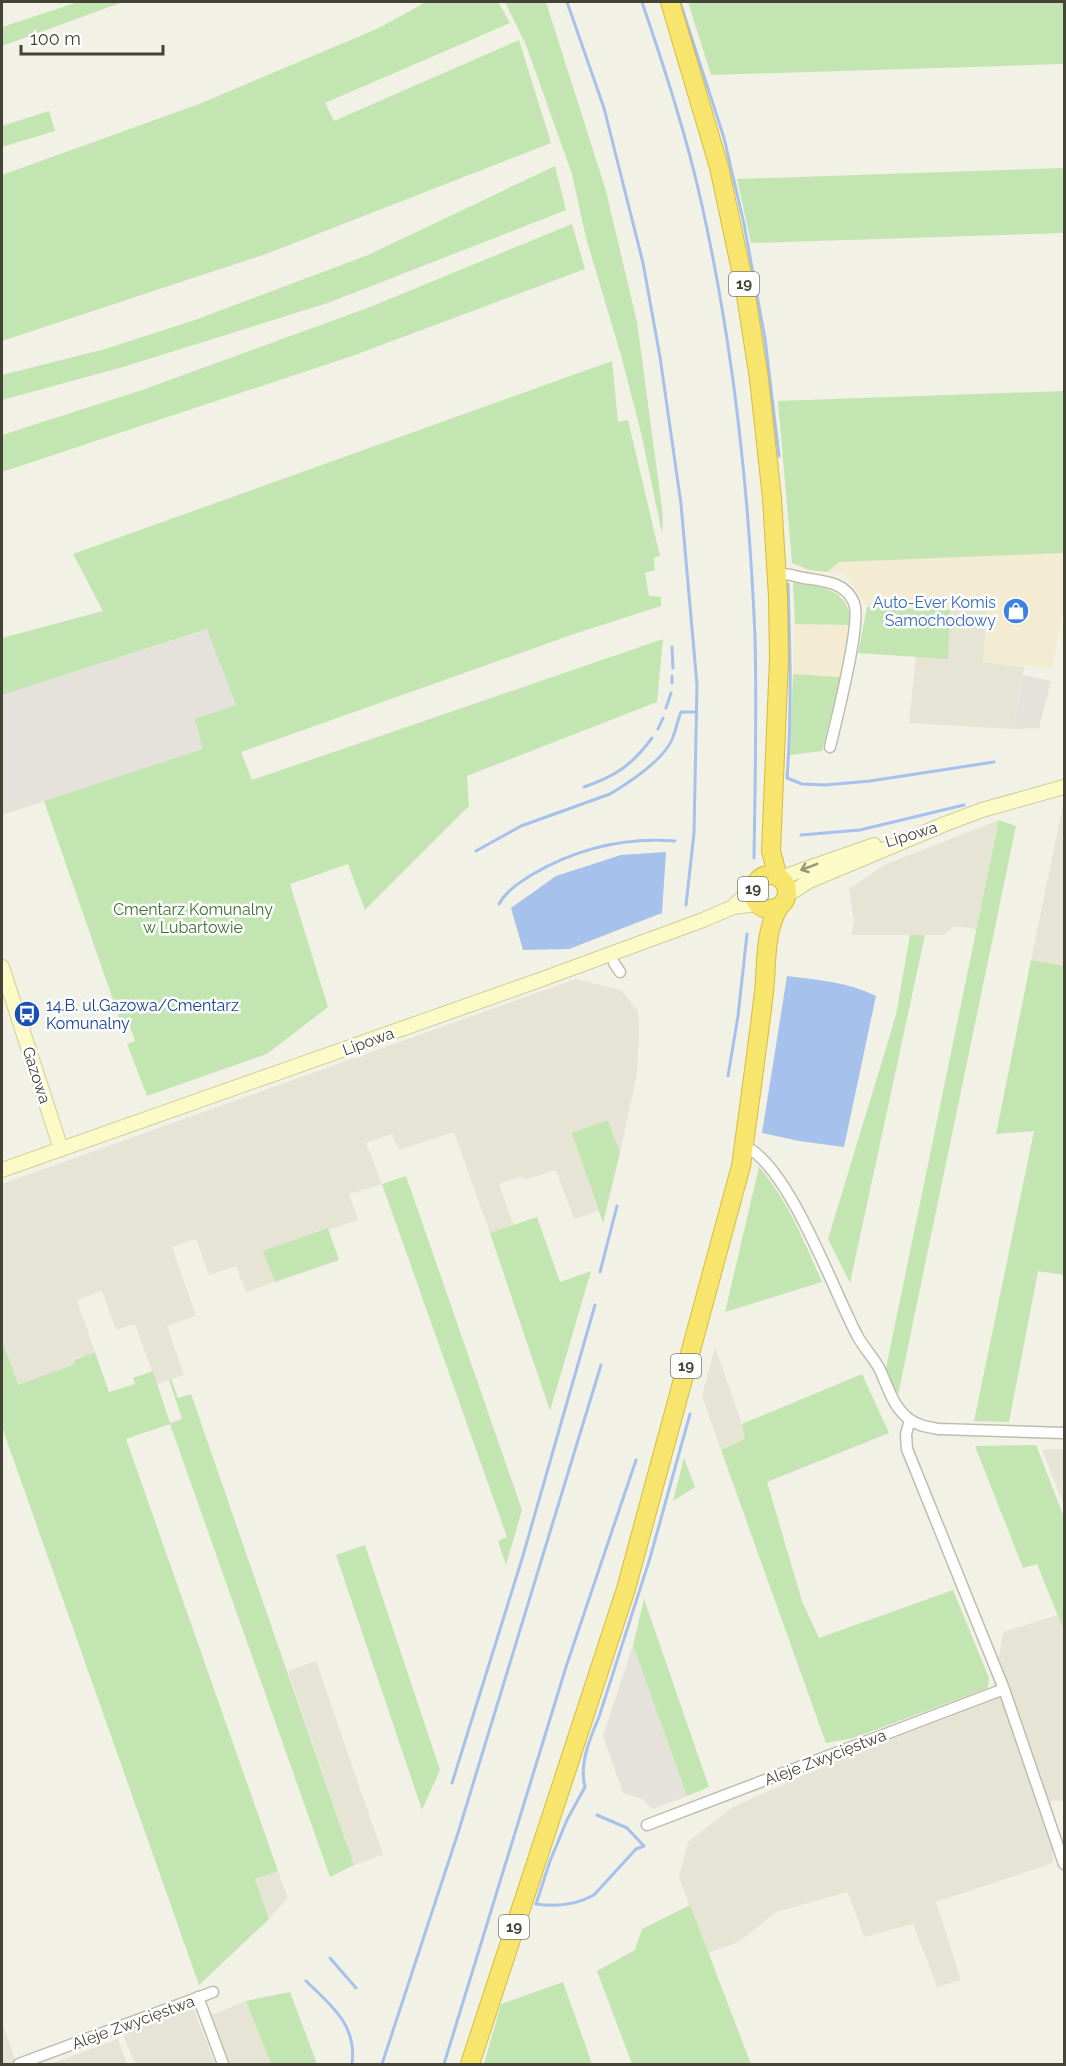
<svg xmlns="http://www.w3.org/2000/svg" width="1066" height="2066" viewBox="0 0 1066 2066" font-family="Raleway,sans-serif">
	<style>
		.residential { fill: #e6e4d5 }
		.commercial { fill: #f3ecd2 }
		.industrial { fill: #e5e2db }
		.green { fill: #c3e5b1 }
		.water { fill: #a5c1ec }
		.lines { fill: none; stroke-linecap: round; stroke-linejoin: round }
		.stream { stroke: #a5c1ec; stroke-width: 3 }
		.street-casing { stroke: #c0bdac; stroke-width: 13 }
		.secondary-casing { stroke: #d0cd98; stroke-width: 16 }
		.highway-casing { stroke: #d5bc3d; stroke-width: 20 }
		.street { stroke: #fff; stroke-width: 10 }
		.secondary { stroke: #fcfac7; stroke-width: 14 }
		.highway { stroke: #f7e56d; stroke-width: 18 }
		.oneway { stroke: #979577 }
		.labels { text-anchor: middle; stroke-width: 5; stroke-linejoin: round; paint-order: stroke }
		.shield { fill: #fff; stroke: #7d7b72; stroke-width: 1.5 }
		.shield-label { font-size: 15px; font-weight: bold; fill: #454236 }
		.shop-label { font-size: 16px; fill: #366cbe; stroke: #fff; text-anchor: end }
		.street-label { font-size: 16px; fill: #454236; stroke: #fff }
		.park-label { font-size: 16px; fill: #39742c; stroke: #fff }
		.transit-label { font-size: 16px; fill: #164399; stroke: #fff; text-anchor: start }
	</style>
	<rect width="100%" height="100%" fill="#f2f1e6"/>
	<path class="residential" d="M918,609L987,611L983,662L1024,667L1013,729L909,723L916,655Z
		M1063,805H1064V966L1031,960Z
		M999,820L977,929L954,926L944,935H851L854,922L849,889L884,865Z
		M576,979L621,990L638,1011L639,1032L637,1073L620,1153L608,1120L573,1133L598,1211L574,1219L556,1170L524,1180L523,1176L499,1184L514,1226L490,1233L454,1132L399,1150L392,1134L366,1143L382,1184L349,1194L358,1220L264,1251L275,1282L246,1292L236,1266L209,1275L196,1239L172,1247L196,1316L167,1326L184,1375L157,1384L135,1324L116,1330L102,1291L77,1300L95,1352L74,1359L75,1364L18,1385L2,1340V1184Z
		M715,1347L742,1424L746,1439L721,1450L702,1396Z
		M1064,1449V1505L1042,1450Z
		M1058,1615L1064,1631V1801H1051L1053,1863L936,1902L961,1980L937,1987L913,1924L864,1937L848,1892L776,1912L739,1942L708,1953L679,1877L688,1842L733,1807L831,1763L991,1701L1003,1632Z
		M316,1661L383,1855L354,1865L288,1671Z
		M278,1871L288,1898L269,1919L255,1879Z
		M246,2001L271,2064H230L211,2015Z
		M185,2006L194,2010L215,2064H135L121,2029Z
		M2,2021L16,2062L8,2064H2Z
		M118,2039L127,2064H49L58,2061Z"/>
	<path class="commercial" d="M1064,553V607L1052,668L983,662L987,611L867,607L846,574L827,572L839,562Z
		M795,624L851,625L840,677L793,674Z"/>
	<path class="industrial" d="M208,629L236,705L204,749L2,815V695Z
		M1023,675L1051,681L1039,728L1013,729Z
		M633,1645L687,1796L653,1809L642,1799L623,1793L603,1736Z"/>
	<path class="green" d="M78,2H123L2,46V27Z
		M426,2H498L510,23L325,103L334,121L519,40L551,143L266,254L2,341V175L199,104L379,28Z
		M505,2H546L606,191L637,322L663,516L662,534L642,437L621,355L586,238L572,174L526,45Z
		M688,2H1064V64L711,75Z
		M49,111L55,131L2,147V126Z
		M555,166L566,210L328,303L123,367L2,400V375L105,349L195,320L368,255Z
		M1064,168V233L751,243L737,179Z
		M572,224L585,269L352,356L2,472V435L142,390L370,307Z
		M612,361L618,422L628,420L660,556L654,558L655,570L645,573L649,596L661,597V606L574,634L241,752L252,780L663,639L657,702L467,776L469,806L365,910L348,864L290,884L328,1007L267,1054L147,1096L127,1044L135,1041L128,1021L121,1023L44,801L203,749L195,719L236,705L207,629L2,695V638L103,611L73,554Z
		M1064,391V553L839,562L827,572L809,570L792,563L778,401Z
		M793,581C822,587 850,588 851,625L795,624Z
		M867,607L950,610L948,659L858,653Z
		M793,674L840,677L822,751L790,755Z
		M999,820L1016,826L898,1395L885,1373Z
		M910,935H925L850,1283L828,1239L896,1015Z
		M1031,960L1064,966V1275L1038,1271L1009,1422L974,1421L1034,1131L996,1134Z
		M608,1120L620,1153L603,1223L572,1133Z
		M759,1167C788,1201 804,1241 822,1282L725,1312Z
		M406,1176L522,1510L506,1565L498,1541L507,1537L382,1184Z
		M537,1217L560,1282L591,1271L550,1411L490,1233Z
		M328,1228L339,1260L275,1282L263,1251Z
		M2,1340L18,1385L75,1364L74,1360L95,1352L109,1392L135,1384L133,1378L153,1371L170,1423L182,1419L169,1380L171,1379L178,1398L191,1394L354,1865L330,1877L170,1424L126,1439L278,1871L255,1879L269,1919L199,1985L2,1427Z
		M862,1374L889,1433L767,1482L802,1601L819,1638L953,1590L989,1678L988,1688L853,1738L826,1743L721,1450L745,1439L742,1424Z
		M1036,1445L1064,1517V1631L1037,1564L1023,1568L975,1446Z
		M684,1458L695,1487L673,1501Z
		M365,1545L440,1770L422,1810L336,1555Z
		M644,1599L709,1787L687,1796L633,1645Z
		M690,1905L751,2064H632L597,1971L635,1950L642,1929Z
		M563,1982L592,2064H484L501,2004Z
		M290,1992L317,2064H271L246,2001Z"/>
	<path class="water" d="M666,852L662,913L569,949L523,950L511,908L556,876L621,855Z
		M787,976C818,980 848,982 876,996L844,1147L799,1141L762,1133Z"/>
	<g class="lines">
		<path class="stream" d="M567,2L604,108L643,263L660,357L681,504L697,685L694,833L686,905
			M642,2C664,67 686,134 701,201C733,343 749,491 755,637C757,710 755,785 754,858
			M680,2L724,138L744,224L765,339L779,456
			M788,584C790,648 792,713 787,778L802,784L825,785L870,781L994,762
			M672,647L673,668
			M672,683V676
			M666,708L671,693
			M658,729L663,718
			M584,787C616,776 632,765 652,738
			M801,835L860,830L964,805
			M476,851L521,826L610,794C630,782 668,758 674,734C677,726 678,719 681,712H697
			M499,904C506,891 520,882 533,874C576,849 625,837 675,841
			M728,1076L738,1016L747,934
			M600,1272L617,1206
			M452,1783L522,1559L595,1305
			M597,1815L627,1828L644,1846L636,1849L594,1895C576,1905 556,1907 536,1904L550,1861L567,1820L585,1787C579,1764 590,1738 599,1717L650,1558L690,1414
			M330,1958L356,1988
			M306,1981C332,2006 357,2025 352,2064
			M382,2064L458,1833L601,1365
			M444,2064L566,1667L636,1460"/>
		<defs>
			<path id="street" d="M777,574C786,573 794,576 804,578C823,581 846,582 854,603C862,622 836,721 830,747
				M614,963L620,972
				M744,1146C789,1164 834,1293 858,1337C864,1348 873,1357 879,1368C888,1386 892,1406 909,1419C918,1426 928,1427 939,1429L1064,1433
				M910,1420L906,1434L907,1449L1004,1689L1064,1864
				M647,1825L1004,1689
				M198,1997L223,2064
				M19,2064L213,1992"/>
			<path id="secondary" d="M780,878L874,845
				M786,896L809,881L945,824L982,810L1064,787
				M733,907L754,886
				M2,967L61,1149
				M2,1170L537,981L703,920L733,907L757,904"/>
			<path id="highway" d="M670,2L719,167L745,289L759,379L772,498L778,597L779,658L771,851L778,877
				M753 892a17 17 0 1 1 34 0a17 17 0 1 1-34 0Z
				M470,2064L626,1589L741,1166C749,1108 757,1050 764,992C767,965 764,932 779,907"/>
		</defs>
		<use href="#street" class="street-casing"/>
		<use href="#secondary" class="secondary-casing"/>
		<use href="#highway" class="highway-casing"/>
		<use href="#street" class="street"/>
		<use href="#secondary" class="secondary"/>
		<use href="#highway" class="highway"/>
	</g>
	<defs><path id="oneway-shaft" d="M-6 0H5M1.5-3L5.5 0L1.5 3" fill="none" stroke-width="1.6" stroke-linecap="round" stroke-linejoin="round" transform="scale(1.5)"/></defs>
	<use class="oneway" href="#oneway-shaft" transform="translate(809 867) rotate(159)"/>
	<defs>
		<symbol id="shop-disc" viewBox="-11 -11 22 22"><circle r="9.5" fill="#3f7fe0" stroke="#fff"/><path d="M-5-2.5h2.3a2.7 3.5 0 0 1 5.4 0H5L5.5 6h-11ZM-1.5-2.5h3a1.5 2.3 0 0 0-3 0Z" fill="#fff"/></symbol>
		<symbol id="bus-disc" viewBox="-11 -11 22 22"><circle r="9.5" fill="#1a4fb4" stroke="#fff"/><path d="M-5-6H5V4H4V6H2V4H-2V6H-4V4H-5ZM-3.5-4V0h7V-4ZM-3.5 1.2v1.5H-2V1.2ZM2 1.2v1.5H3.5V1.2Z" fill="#fff"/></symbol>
	</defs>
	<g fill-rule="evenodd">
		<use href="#shop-disc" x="1001" y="596" width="30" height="30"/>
		<use href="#bus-disc" x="12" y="999" width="30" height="30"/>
	</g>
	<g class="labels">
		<g class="shield">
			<rect x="729" y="272" width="30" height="24" rx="4.5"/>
			<rect x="738" y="877" width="30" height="24" rx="4.5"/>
			<rect x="671" y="1354" width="30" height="24" rx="4.5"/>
			<rect x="499" y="1915" width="30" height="24" rx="4.5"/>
		</g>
		<g class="shield-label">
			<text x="744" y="289">19</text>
			<text x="753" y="894">19</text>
			<text x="686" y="1371">19</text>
			<text x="514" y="1932">19</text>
		</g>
		<g class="shop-label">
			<text x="996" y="608">Auto-Ever Komis<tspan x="996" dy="18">Samochodowy</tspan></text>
		</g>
		<g class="street-label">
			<text transform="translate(911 834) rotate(-17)" y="6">Lipowa</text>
			<text transform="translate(368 1041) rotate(-20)" y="6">Lipowa</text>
			<text transform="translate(37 1075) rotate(72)" y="6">Gazowa</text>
			<text transform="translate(825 1757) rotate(-21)" y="6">Aleje Zwycięstwa</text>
			<text transform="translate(133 2022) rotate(-20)" y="6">Aleje Zwycięstwa</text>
		</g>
		<g class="park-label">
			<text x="193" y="915">Cmentarz Komunalny<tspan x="193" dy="18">w Lubartowie</tspan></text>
		</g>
		<g class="transit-label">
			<text x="46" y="1011">14.B. ul.Gazowa/Cmentarz<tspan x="46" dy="18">Komunalny</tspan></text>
		</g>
	</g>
	<rect width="1066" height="2066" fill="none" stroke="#454236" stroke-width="6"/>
	<path d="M21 45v9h142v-9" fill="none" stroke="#454236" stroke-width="3"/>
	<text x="30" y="45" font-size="18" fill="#454236" stroke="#ffffff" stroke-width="4.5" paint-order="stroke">100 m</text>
</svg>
